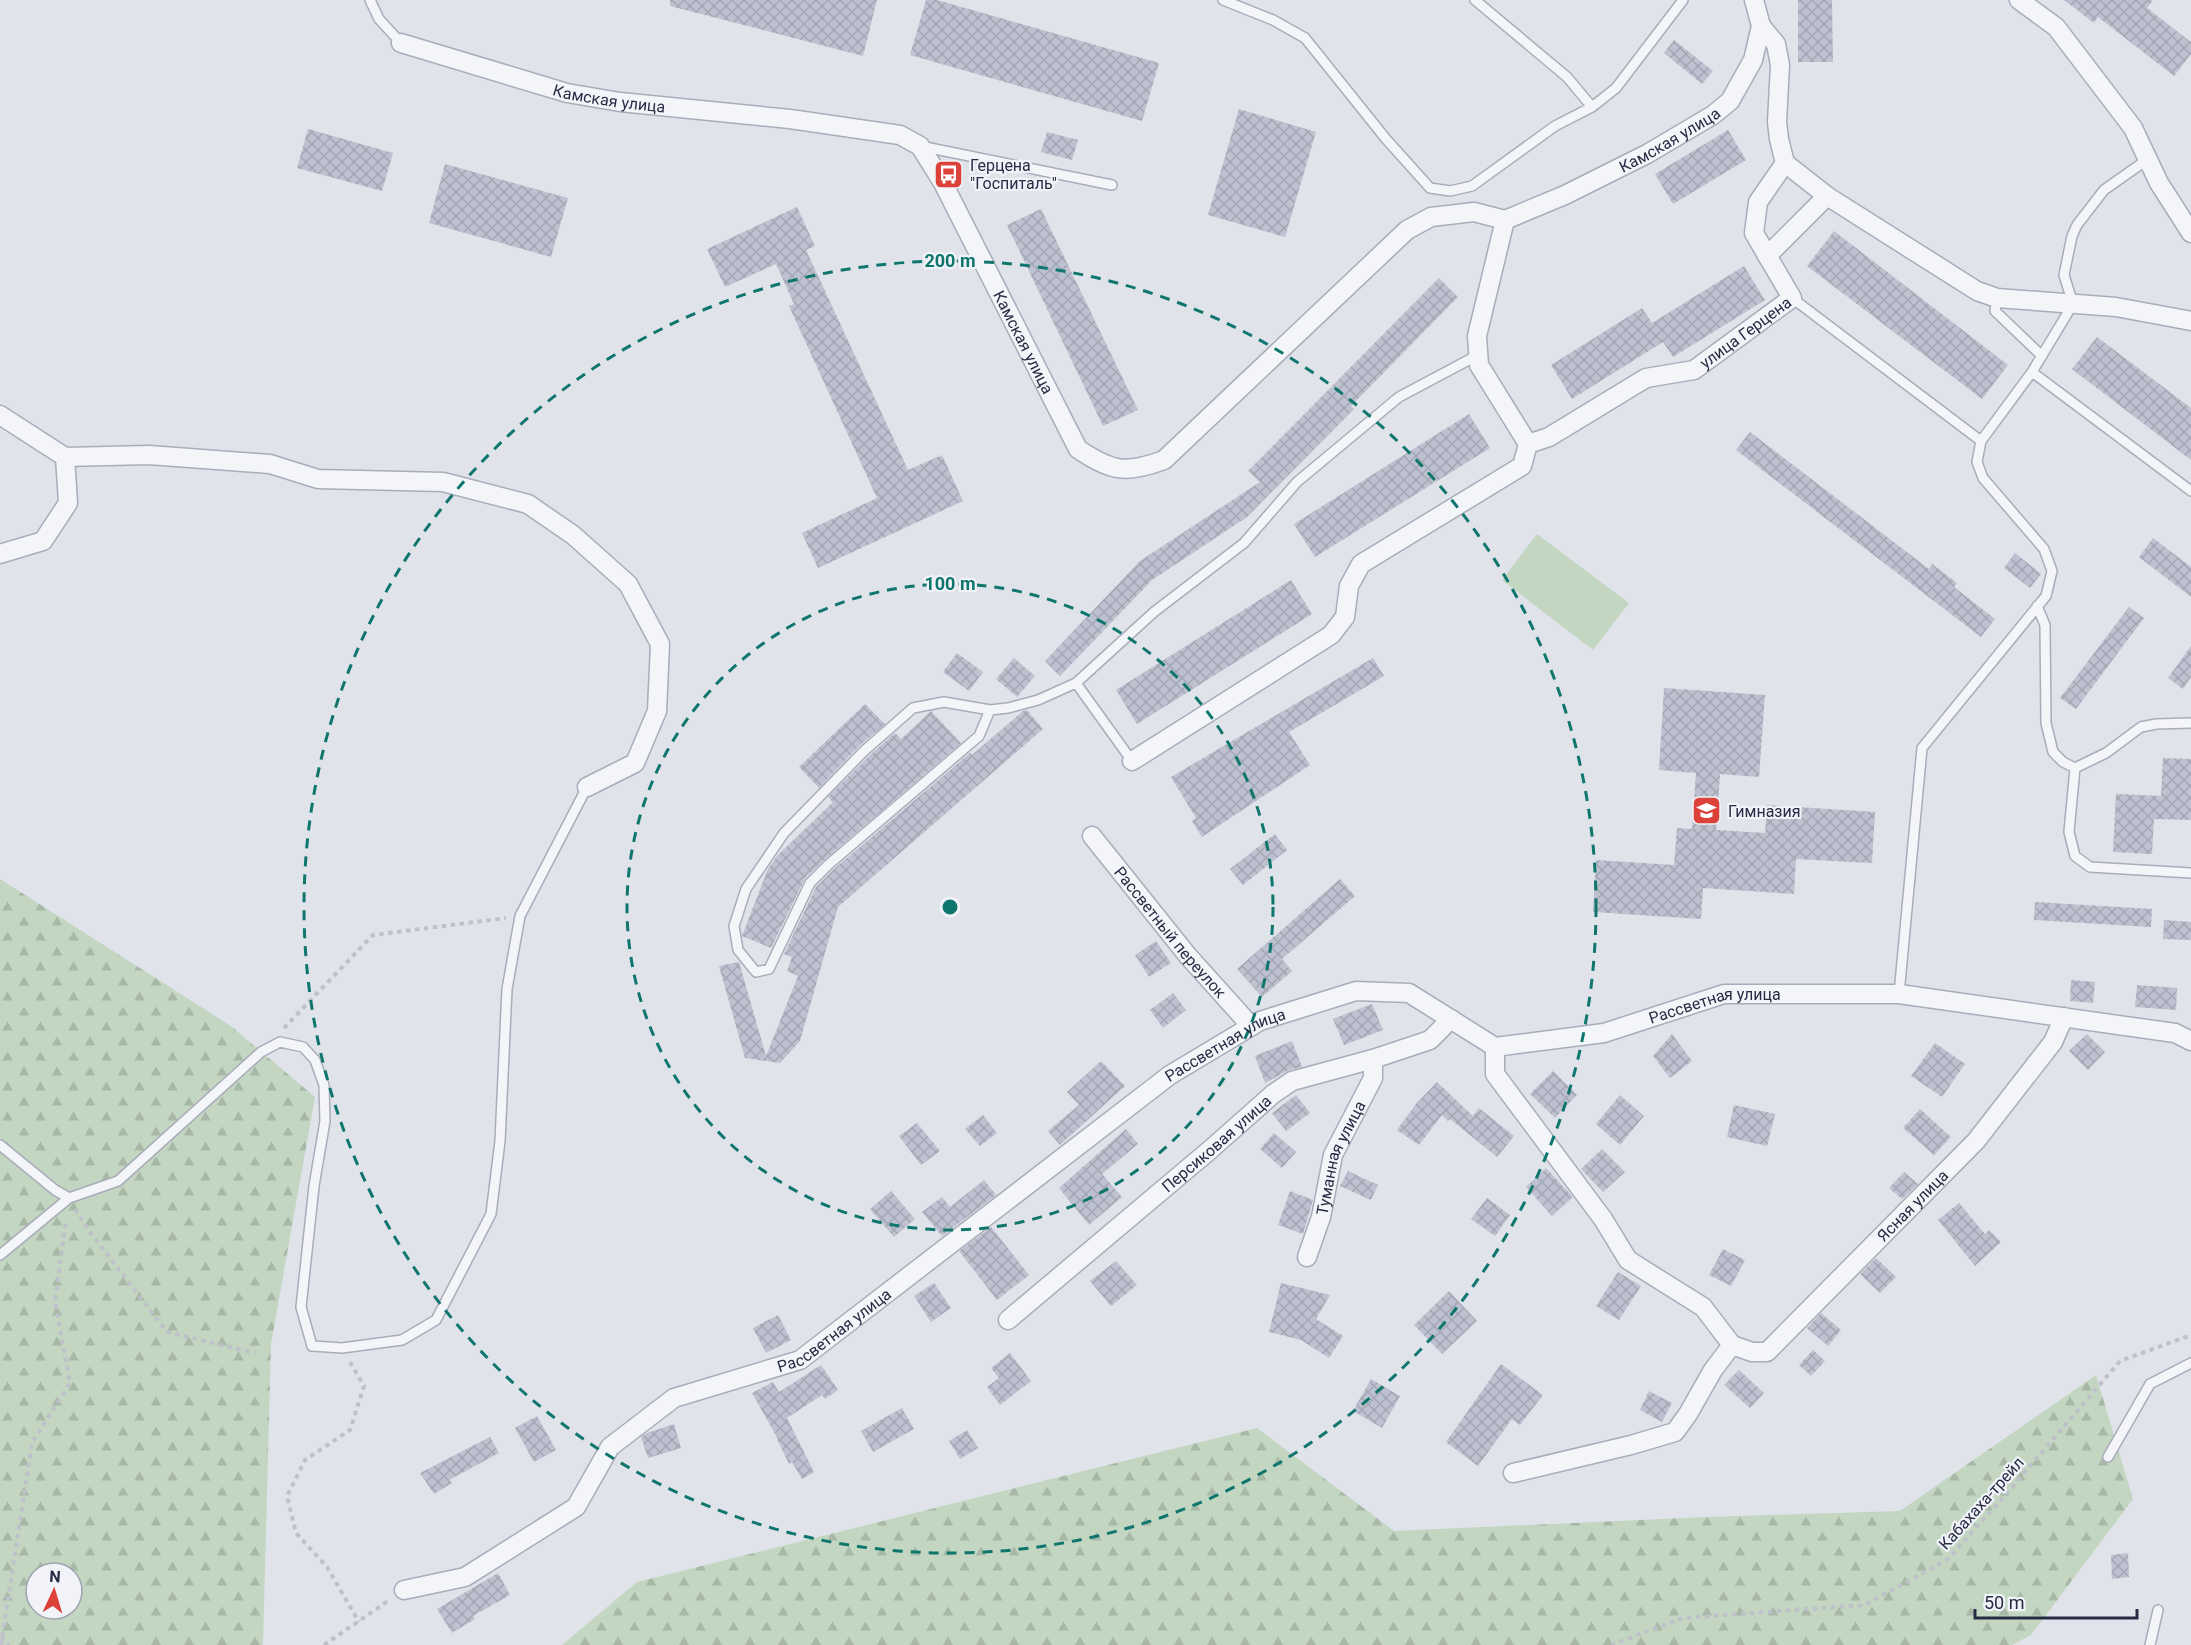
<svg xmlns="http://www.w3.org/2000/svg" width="2191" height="1645" viewBox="0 0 2191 1645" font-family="Roboto,sans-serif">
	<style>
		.forest { fill: url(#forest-firs); fill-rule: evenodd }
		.park { fill: #c2d6c1 }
		.building { fill: url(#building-cross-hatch) }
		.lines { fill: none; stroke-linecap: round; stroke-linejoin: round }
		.service-casing { stroke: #a9acb9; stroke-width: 12 }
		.minor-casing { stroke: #a9acb9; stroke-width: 21 }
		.path { stroke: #bfc1ca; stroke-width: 4; stroke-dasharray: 4.5 4.5; stroke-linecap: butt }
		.service { stroke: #f4f5f9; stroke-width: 9 }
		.minor { stroke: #f4f5f9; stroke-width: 18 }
		.ring { fill: none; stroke: #0f766e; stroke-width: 3; stroke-dasharray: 10 8 }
		.labels { text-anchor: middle; stroke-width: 4.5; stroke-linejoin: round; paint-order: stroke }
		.street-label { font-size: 16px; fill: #272c45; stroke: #f1f3f8 }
		.poi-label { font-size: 16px; fill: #272c45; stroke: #f1f3f8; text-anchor: start }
		.centre { fill: #0f766e; stroke: #f1f3f8; stroke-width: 3 }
		.ring-label { font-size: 18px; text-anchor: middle; font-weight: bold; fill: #0f766e; stroke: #f1f3f8; stroke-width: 4.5; stroke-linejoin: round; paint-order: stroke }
	</style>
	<defs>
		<pattern id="forest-firs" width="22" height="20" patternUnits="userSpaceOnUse" patternTransform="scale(1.5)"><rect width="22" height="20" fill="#c2d6c1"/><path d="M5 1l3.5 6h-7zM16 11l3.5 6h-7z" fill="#a7b8a7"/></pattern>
		<pattern id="building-cross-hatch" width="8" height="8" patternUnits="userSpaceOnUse" patternTransform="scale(1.5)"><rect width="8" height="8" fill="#bec1cf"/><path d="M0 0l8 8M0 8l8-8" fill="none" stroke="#a3a6b3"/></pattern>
	</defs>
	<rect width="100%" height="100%" fill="#e1e3eb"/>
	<path class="forest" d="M0,879L231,1026L315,1097L271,1344L263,1645H0ZM36,1573H72V1609H36Z
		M2096,1375L2133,1499L2031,1635L2012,1645H562L637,1582L1257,1428L1394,1531L1706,1517L1900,1511Z"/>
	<path class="park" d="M1537,534L1629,603L1593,650L1502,580Z"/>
	<path class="building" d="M670,0H877L863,56L670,6Z
		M926,0H937L1159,63L1142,121L910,55Z
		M1798,0H1832L1833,62H1798Z
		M2064,0H2153L2147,8L2191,42V54L2174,76L2098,17L2094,23Z
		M1674,40L1713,71L1702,84L1664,53Z
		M1239,109L1316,132L1285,237L1208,215Z
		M308,129L393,153L382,191L297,168Z
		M1728,130L1746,160L1673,204L1655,174Z
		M1047,132L1078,140L1072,160L1041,152Z
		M445,164L568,198L551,257L429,223Z
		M797,207L815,246L806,250L908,470L942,455L963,501L818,568L802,533L877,498L789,306L794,304L776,264L725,287L707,249Z
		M1041,209L1138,410L1103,426L1007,225Z
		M1834,231L2008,365L1982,399L1807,266Z
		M1744,266L1765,300L1673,357L1663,342L1572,399L1551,365L1642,308L1652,323Z
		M1439,278L1458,297L1351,406L1354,409L1247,517L1152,580L1060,676L1045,661L1140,561L1260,482L1248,471Z
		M2097,337L2191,408V460L2072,369Z
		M1469,414L1490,448L1315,557L1294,524Z
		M1750,432L1929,569L1932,564L1957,583L1954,587L1995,619L1981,637L1736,450Z
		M2153,538L2191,567V597L2139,557Z
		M2015,553L2041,574L2030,588L2004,568Z
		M1291,580L1312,614L1137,724L1116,690Z
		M2129,607L2144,618L2076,709L2060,698Z
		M2191,646V677L2183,689L2168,678Z
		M957,653L983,672L969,691L943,672Z
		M1014,658L1035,676L1017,697L996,679Z
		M1373,658L1384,676L1289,732L1310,765L1202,837L1192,821L1196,818L1171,777Z
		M1664,688L1765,695L1759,777L1720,774L1716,830L1765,833L1767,805L1875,812L1872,863L1796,859L1794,894L1703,888L1701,919L1593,912L1596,860L1674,865L1677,828L1692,829L1696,773L1659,770Z
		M865,704L885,724L859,746L819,788L799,767Z
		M1027,710L1043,729L838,907L800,1041L780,1063L745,1058L719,966L739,962L766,1056L798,976L787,971L792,957L784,954L816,887L833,870L970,753L972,755L1023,711Z
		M931,711L961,743L824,860L805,878L771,948L742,936L768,869L777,856L833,802L828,797L869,756L895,733L901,739Z
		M2163,758L2191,759V820L2154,819L2152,854L2113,852L2116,794L2161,796Z
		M1275,834L1287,850L1243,885L1230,869Z
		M1340,879L1355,896L1282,959L1292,971L1262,997L1237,969Z
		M2035,902L2152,909L2151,927L2034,920Z
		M2164,920L2191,922V940L2163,939Z
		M1156,941L1171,963L1149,977L1135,955Z
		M2071,980L2095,982L2093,1003L2070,1001Z
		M2137,985L2177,988L2176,1010L2135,1007Z
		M1173,993L1186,1010L1163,1028L1150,1010Z
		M1372,1004L1383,1030L1344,1045L1333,1019Z
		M1672,1034L1692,1061L1670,1078L1653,1056Z
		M2087,1034L2105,1052L2088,1070L2069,1051Z
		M1292,1041L1302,1067L1289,1070L1265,1083L1255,1056Z
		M1935,1043L1965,1064L1942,1097L1911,1076Z
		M1101,1061L1125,1086L1060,1145L1048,1131L1079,1105L1067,1092Z
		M1553,1071L1577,1095L1555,1118L1530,1094Z
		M1437,1082L1473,1116L1479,1108L1514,1136L1497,1157L1450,1119L1448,1121L1442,1115L1419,1145L1397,1130L1416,1104Z
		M1296,1095L1310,1113L1286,1131L1272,1113Z
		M1620,1095L1644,1116L1620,1145L1596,1124Z
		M1734,1105L1775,1114L1767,1146L1727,1137Z
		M1920,1109L1951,1137L1934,1155L1903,1128Z
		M983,1115L997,1133L980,1146L965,1129Z
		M917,1123L940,1151L921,1165L899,1136Z
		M1126,1129L1138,1144L1102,1174L1122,1197L1089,1225L1059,1188Z
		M1274,1133L1296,1152L1282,1168L1260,1149Z
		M1602,1149L1625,1172L1603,1192L1581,1169Z
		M1546,1168L1573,1197L1552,1216L1526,1187Z
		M1348,1171L1378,1185L1371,1200L1340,1186Z
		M1904,1172L1918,1184L1902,1199L1889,1188Z
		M984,1180L996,1195L942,1236L922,1212L942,1197L950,1207Z
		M891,1191L915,1219L894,1237L870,1209Z
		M1290,1191L1313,1200L1303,1234L1278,1225Z
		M1487,1198L1510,1215L1495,1236L1471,1219Z
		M1959,1203L1985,1234L1989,1230L2001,1242L1975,1266L1938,1220Z
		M991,1227L1029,1275L997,1300L959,1251Z
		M1723,1249L1745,1260L1731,1286L1709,1275Z
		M1876,1258L1896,1277L1880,1293L1860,1274Z
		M1116,1261L1137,1285L1111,1306L1090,1281Z
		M1618,1272L1641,1286L1619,1320L1596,1306Z
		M934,1283L951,1308L931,1322L914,1296Z
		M1281,1283L1330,1295L1316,1319L1343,1336L1329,1358L1301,1340L1269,1332Z
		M1449,1291L1477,1321L1442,1354L1414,1325Z
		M1821,1313L1841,1330L1828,1346L1807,1328Z
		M778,1315L791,1340L766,1353L753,1328Z
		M1813,1350L1825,1361L1811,1376L1799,1365Z
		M1010,1353L1031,1381L1000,1405L987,1387L999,1378L991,1368Z
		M1501,1364L1543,1395L1520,1425L1512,1419L1478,1466L1446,1442Z
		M821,1365L838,1390L825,1399L822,1395L787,1418L814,1472L802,1479L792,1462L789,1464L777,1439H778L752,1393L773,1382L779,1392Z
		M1739,1370L1764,1393L1750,1408L1724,1385Z
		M1371,1379L1400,1396L1382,1428L1353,1411Z
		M1649,1391L1672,1403L1662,1422L1640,1410Z
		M902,1408L914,1429L873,1452L861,1431Z
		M537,1416L556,1450L534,1462L515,1428Z
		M674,1424L681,1448L648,1458L641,1437L647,1433Z
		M967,1430L978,1448L960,1459L949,1441Z
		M490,1437L499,1453L449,1480L452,1483L434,1494L420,1473Z
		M2128,1553L2129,1577L2112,1579L2111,1555Z
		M498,1573L510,1595L473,1616L475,1619L452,1633L437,1609Z"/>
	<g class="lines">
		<defs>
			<path id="service" d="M370,0L379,19L401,43
				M1223,0L1273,20L1305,38L1386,139L1430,188L1450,191L1472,186L1555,126L1592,107L1616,88L1683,0
				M1475,0L1567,77L1592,107
				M920,146L1112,185
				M1792,298L1981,441
				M1997,298L1995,311L2042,356
				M2032,372L2191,491
				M2037,606L2045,625L2046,723L2053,752L2063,762L2075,768
				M1076,683L1132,761
				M990,710L979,736L828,865L810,883L769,969L756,972L738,950L734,926L746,889L784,833L864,751L913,708L944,702L990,710L1008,708L1038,700L1076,683L1154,612L1244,543L1297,482L1399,397L1478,355
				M2075,768L2069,832L2075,856L2090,867L2191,873
				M2075,768L2106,753L2141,727L2156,724L2191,723
				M1899,994L1922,748L2046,596L2052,571L2044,549L1983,478L1977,462L1981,441L2032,372L2073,304L2064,275L2072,236L2077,225L2104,190L2148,159
				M0,1145L55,1190L69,1198L118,1181L261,1052L280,1042L303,1047L315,1060L324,1085L325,1121L314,1186L301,1307L312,1346L342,1348L402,1340L436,1320L491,1214L500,1141L507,989L520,916L587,787
				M0,1255L69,1198
				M2108,1457L2150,1384L2191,1363
				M2150,1645L2158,1610"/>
			<g id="minor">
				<path d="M2019,0L2056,27L2133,128L2159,183L2191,233"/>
				<path d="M1761,26L1776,44L1780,65L1777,122L1779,139L1785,163L1827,196L1977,291L1997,298L2116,307L2191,321"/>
				<path id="s1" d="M401,43L567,93L620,102L790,119L900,135L920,146L943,183L1078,449C1112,472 1126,474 1164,460L1407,230L1431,217L1474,212L1505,220L1565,195L1647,154L1713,115L1730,101L1753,60L1761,26L1754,0"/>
				<path d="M1767,256L1827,196"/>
				<path d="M0,415L65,457L149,455L270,464L318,479L443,482L528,504L573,535L628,584L660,644L657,711L635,763L587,787"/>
				<path id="s2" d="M1528,444L1549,437L1646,378L1694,370L1792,298L1754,233L1758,202L1785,163"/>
				<path d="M0,554L43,541L68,503L65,457"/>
				<path d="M1132,761L1331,635L1345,617L1349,586L1361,564L1522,466L1528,444L1479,365L1477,336L1505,220"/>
				<path id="s3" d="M1092,836L1188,956L1251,1026"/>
				<path d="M1495,1047V1074L1603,1219L1628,1260L1703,1307L1732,1345"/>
				<path id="s4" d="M1307,1257L1321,1217L1333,1155L1373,1078V1059"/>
				<path id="s5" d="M1008,1320L1211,1149L1273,1094L1292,1081L1373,1059L1430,1040L1451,1019"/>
				<path id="s6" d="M1513,1473L1631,1445L1675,1432L1688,1414L1713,1370L1732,1345L1752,1352H1767L1976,1141L2053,1042L2064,1017"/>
				<path id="s7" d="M404,1590L465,1577L576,1507L610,1447L674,1398L800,1360L1170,1075L1260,1021L1356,991L1409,993L1495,1047L1604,1033L1724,994H1899L2175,1033L2191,1041"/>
			</g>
		</defs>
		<use href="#service" class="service-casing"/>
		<use href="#minor" class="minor-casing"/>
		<path class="path" d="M284,1028L373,935L506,918
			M75,1209L86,1227L167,1332L255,1353
			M350,1362L364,1386L350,1430L305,1460L287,1496L296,1533L327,1567L359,1622
			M1,1637L9,1645
			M1,1645L32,1443L70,1383L55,1301L66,1220
			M324,1645L388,1601
			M1611,1645L1683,1618L1865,1605L1948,1559L2001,1500L2120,1361L2191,1335"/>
		<use href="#service" class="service"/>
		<use href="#minor" class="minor"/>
	</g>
	<g class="ring">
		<circle cx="950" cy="907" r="323"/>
		<circle cx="950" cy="907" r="646"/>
	</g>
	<defs>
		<symbol id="bus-square" viewBox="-11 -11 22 22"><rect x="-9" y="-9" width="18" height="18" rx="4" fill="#dc413a" stroke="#f1f3f8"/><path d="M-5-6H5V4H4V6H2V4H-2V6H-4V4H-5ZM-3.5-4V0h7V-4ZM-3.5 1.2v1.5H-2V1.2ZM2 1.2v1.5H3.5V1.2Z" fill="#fff"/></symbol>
		<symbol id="school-square" viewBox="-11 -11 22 22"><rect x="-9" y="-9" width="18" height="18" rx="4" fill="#dc413a" stroke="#f1f3f8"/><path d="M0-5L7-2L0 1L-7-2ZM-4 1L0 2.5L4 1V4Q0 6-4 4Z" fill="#fff"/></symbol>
	</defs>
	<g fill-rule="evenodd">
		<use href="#bus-square" x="932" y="158" width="33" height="33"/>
		<use href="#school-square" x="1690" y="794" width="33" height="33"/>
	</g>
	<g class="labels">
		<g class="street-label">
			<text dy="6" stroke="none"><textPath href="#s1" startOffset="216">Камская улица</textPath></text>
			<text dy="6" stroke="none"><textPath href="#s1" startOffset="1586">Камская улица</textPath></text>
			<text dy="6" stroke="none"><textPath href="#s2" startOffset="248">улица Герцена</textPath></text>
			<text dy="6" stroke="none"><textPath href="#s1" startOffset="754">Камская улица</textPath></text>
			<text dy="6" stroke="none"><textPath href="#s3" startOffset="124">Рассветный переулок</textPath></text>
			<text dy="6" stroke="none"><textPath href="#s7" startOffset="1527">Рассветная улица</textPath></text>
			<text dy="6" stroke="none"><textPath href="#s7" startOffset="1005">Рассветная улица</textPath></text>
			<text dy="6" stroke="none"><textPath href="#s5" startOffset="273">Персиковая улица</textPath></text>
			<text dy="6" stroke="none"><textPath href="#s4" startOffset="105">Туманная улица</textPath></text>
			<text dy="6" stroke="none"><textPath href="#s6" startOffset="514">Ясная улица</textPath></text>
			<text dy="6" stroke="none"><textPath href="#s7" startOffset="519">Рассветная улица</textPath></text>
			<text transform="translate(1981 1503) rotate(-48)" y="6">Кабахаха-трейл</text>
		</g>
		<g class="poi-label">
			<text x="970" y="171">Герцена<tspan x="970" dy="18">"Госпиталь"</tspan></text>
			<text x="1728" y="817">Гимназия</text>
		</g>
	</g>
	<circle cx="950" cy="907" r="9" class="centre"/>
	<g class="ring-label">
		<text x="950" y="267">200 m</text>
		<text x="950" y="590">100 m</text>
	</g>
	<g transform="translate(54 1591) rotate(4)"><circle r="28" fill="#f1f3f8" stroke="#a0a3b0" stroke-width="1.5"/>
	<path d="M0-4.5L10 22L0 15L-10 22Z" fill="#dc413a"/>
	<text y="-9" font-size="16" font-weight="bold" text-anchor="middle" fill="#272c45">N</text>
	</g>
	<path d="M1975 1609v9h162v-9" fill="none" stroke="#272c45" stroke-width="3"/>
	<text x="1984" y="1609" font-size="18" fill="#272c45" stroke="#f1f3f8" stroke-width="4.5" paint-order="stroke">50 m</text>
</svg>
